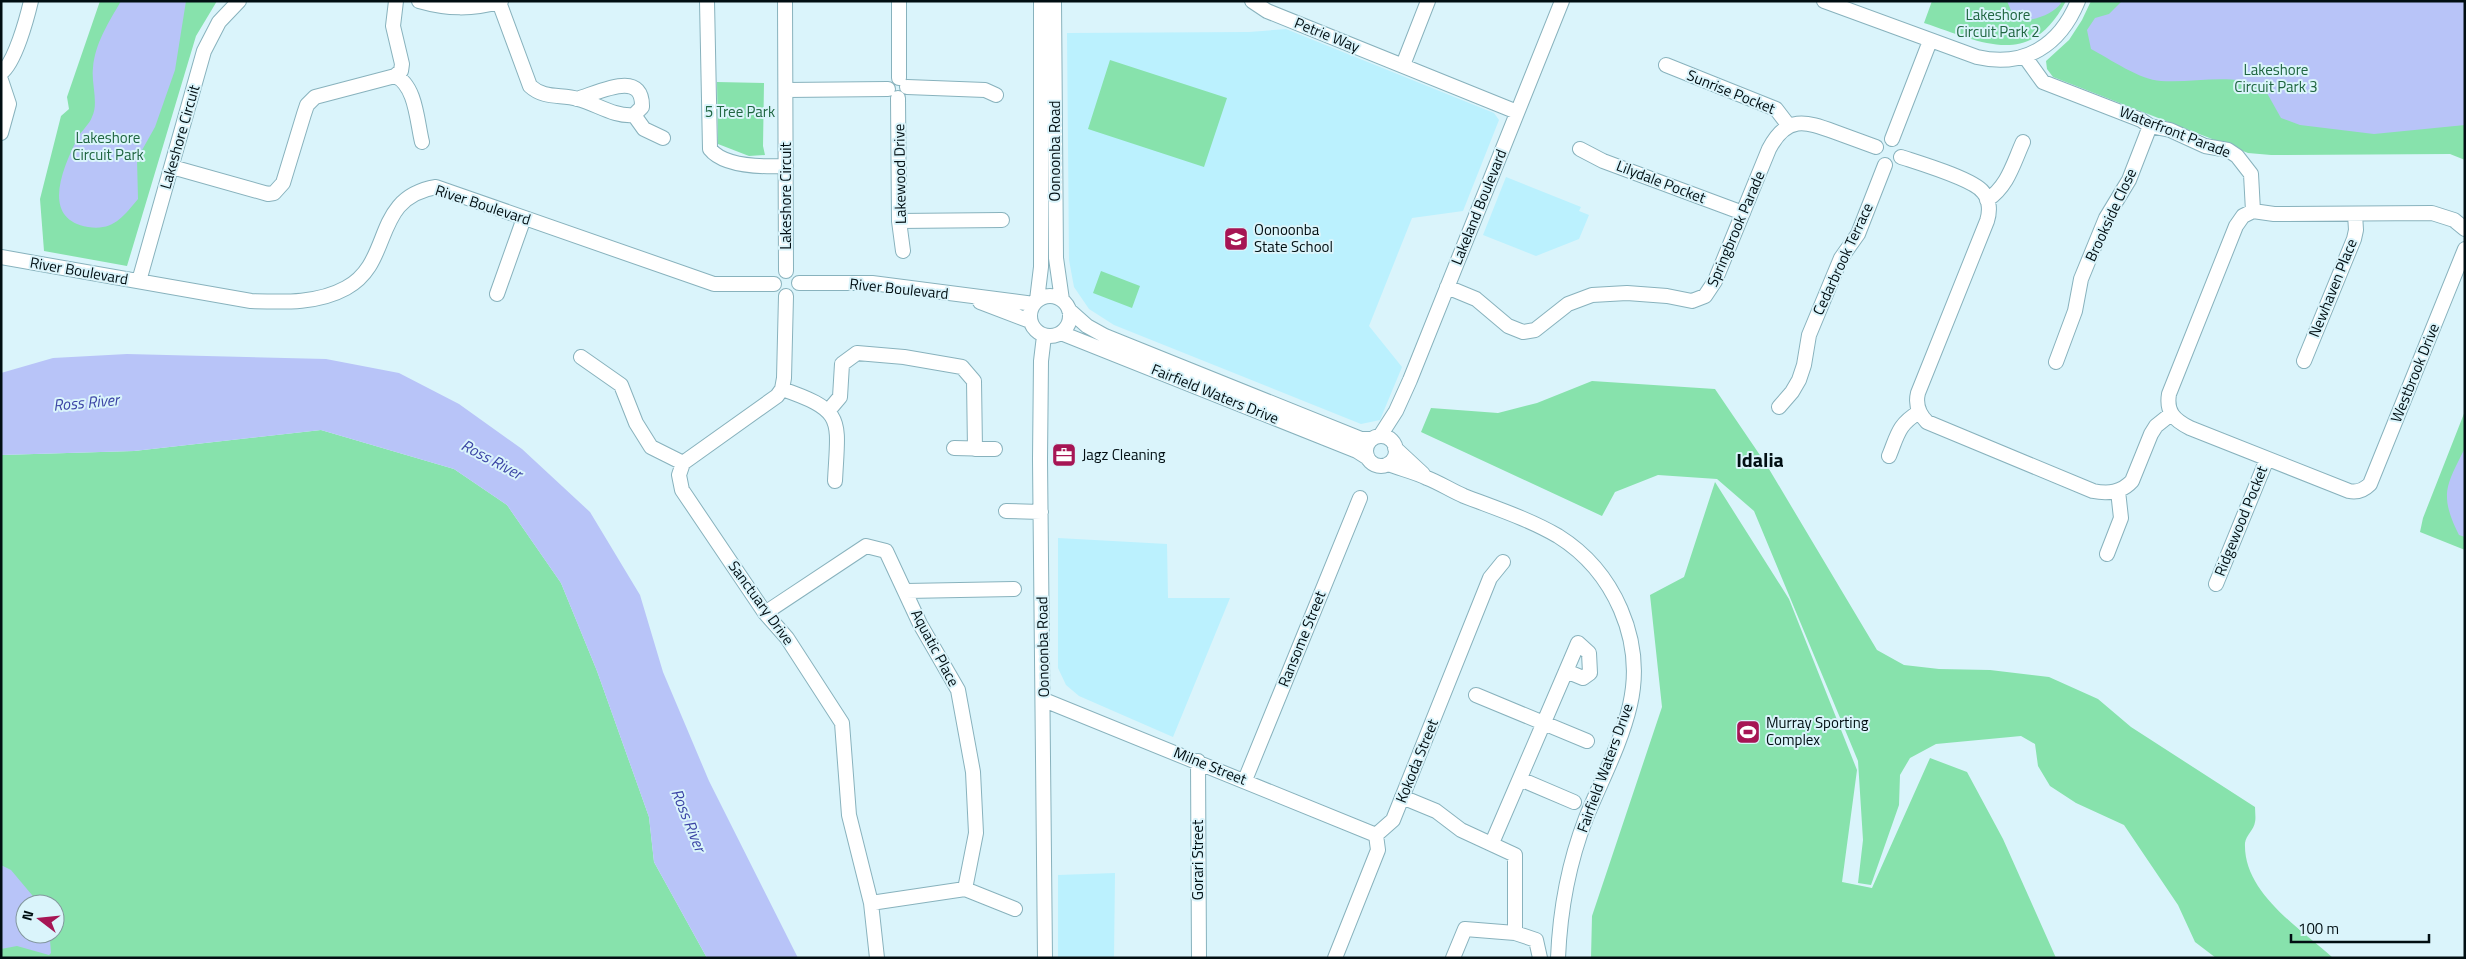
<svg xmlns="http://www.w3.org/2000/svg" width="2466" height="959" viewBox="0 0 2466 959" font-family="'Titillium Web',sans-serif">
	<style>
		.built { fill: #bbf1fe }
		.green { fill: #87e2ac; fill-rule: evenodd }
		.water { fill: #b8c4f8 }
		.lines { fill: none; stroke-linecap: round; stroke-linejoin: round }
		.minor-casing { stroke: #88b2bd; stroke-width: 16 }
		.minor { stroke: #fff; stroke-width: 14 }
		.labels { text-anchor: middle; stroke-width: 4; stroke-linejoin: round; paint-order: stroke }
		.park-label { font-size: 15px; fill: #206641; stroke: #daf4fb }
		.street-label { font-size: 15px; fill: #010e12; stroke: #daf4fb }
		.poi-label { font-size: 15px; fill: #010e12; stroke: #daf4fb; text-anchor: start }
		.water-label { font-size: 16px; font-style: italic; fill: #3b44a5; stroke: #daf4fb }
		.district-label { font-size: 20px; font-weight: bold; fill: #010e12; stroke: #daf4fb }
	</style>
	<rect width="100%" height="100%" fill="#daf4fb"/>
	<path class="built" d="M1286,29L1494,113L1499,120L1463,211L1412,218L1369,326L1402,367L1380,420L1361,424L1114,325L1089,309L1074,287L1069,260L1067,33L1249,32Z
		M1506,177L1581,207L1579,211L1589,215L1579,239L1536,256L1483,235Z
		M1058,538L1167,544L1168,598H1230L1173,737L1079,696L1066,685L1058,668Z
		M1115,873L1114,958H1058V875Z"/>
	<path class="green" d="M100,1H217L196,36L127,266L44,251L40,199L61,116L69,109L67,97Z
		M1932,1H2066C2030,70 1982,42 1924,23Z
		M2091,1H2465V160L2450,154L2271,155L2248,153L2053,77L2047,69L2046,61L2069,40L2082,20Z
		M1110,60L1227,98L1204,167L1088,129Z
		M717,82L764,83L763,146L765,155L749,156L718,144Z
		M1101,271L1140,286L1132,308L1093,293Z
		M1592,381L1715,389L1766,464L1877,650L1904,665L1939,669L1990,670L2049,677L2098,699L2131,727L2255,807C2255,812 2256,818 2255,822C2254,830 2246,835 2245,843C2243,893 2300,928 2333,958H2216L2195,942L2178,905L2124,825L2076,803L2050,786L2038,766L2035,744L2021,736L1936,744L1910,758L1900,775L1899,805L1871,885L1858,883L1863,840L1858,761L1754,511L1717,479L1658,475L1615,492L1602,516L1421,432L1431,408L1498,413L1537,403Z
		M2465,411V550L2420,532L2423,518Z
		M321,430L454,469L507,505L561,583L597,671L649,817L654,862L707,958H1V455L134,451ZM25,904H55V934H25Z
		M1715,482L1789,599L1857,770L1842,882L1872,888L1930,758L1967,772L2003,839L2056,958H1591L1592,916L1662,707L1650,595L1684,577Z"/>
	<path class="water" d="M121,1H186L175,70L155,127L137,159L138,199C123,217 113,231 88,227C40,219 63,168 77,139C81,131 89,125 92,117C99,103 91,83 93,68C95,43 109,22 121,1Z
		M2007,1H2060L2061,3C2053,15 2031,22 2015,20Z
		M2122,1H2465V125L2374,134L2300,125L2281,118L2263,86C2227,73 2198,83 2161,81C2140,80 2110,59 2091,49L2087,30L2095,18L2109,14Z
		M127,354L326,359L399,373L459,404L522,449L590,512L640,595L663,672L709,781L798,958H707L654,862L649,817L597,671L561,583L507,505L454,469L321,430L134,451L1,455V373L53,358Z
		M2465,448V537L2459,535C2439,495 2446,486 2465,448Z
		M1,865L11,870L37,901L39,904H25V934H45L50,940L51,953L49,955L17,946L1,949Z"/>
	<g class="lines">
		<defs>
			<path id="minor" d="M419,1C447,9 472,10 501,1
				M707,1L710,149C724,167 764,167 786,166
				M785,1L786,271
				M1054,1L1056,258L1062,300
				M1252,1L1267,11L1517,112
				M1824,1L1977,57C2025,68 2060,45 2078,1
				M499,2L530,86C544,99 561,94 578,99C597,104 614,117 634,115L642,107C643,69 600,92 577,99
				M2025,57L2043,82L2141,120L2150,126L2170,130L2205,146L2228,150L2237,156L2251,174L2253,211L2243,216L2236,226L2169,394C2166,412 2174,420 2190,428L2349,491C2358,493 2364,490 2370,484L2465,249
				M1403,65L1428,1
				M1666,65L1776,109L1789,126
				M1,73C15,63 27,18 31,1
				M395,76C416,85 417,122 422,142
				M899,78V1
				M1,80L9,104L1,133
				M907,87L985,90L996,95
				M786,90L888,89
				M898,98L899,221L903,251
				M634,115L644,129L663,138
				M1892,139L1930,41
				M1580,149L1603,161L1743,213
				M1901,157C1919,163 1973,179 1983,192C1990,200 1990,212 1987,221L1918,393C1915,405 1919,414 1927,422L2093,491C2108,494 2121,493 2132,481L2151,434L2156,426L2171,414
				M172,167L268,194L274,193L283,183L304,114L307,105L315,97L395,76L401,71L402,64L393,26L396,1
				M1987,200C2008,186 2013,164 2023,142
				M2253,211L2274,214L2432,213L2454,220L2465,229
				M899,221L1002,220
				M1,257L251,301C282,302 317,304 346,288C394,262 371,198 436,187L714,284H774
				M139,281L204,51L219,22L239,1
				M799,283H872L1034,304
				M1447,287L1476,299L1508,326L1523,332L1535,330L1568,304L1592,295L1627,293L1667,296L1692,301L1705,296L1715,281L1769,149C1787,115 1805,121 1835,132C1849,137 1862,142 1876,147
				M497,294L524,218
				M1030 316a20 20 0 1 1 40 0a20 20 0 1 1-40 0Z
				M786,296L784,378L782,389L777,396L683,463L679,475L682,490L765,613L787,638L842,723L849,815L871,903L877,958
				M1037,300L1041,267V1
				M980,302L1030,321
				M1069,310L1087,326L1105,336L1361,439H1372
				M1061,333L1357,451L1368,458
				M1044,336L1041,361L1040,459L1045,958
				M581,357L621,385L636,423L651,447L683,463
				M2304,361L2354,239L2356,230L2355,214
				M2056,362L2075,311L2081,279L2106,218L2129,180L2150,126
				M782,389C846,411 838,419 835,481
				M1779,407L1792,392L1799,380L1804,365L1809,335L1841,258L1858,234L1885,165
				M829,410L840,397L842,364L857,353L904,357L962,367L974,381L975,449
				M1380,436L1396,411L1410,380L1562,1
				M1366 451a15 15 0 1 1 30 0a15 15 0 1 1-30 0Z
				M954,448L995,449
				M1395,448L1423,474
				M1889,456C1898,434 1898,425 1919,412
				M1388,464C1401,469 1415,472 1427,478C1440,483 1452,491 1464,496C1495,508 1529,519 1558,536C1614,571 1645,640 1630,705C1621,744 1601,781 1586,818C1569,862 1560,910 1558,958
				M1006,511L1041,512
				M2107,554L2121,518L2118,491
				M2216,584L2267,459
				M906,591L1014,589
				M765,613L866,546L886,551L920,624L958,690L973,772L976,833L965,889
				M1476,695L1587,741
				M1044,700L1376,835
				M1198,761L1199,958
				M1520,779L1574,802
				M1245,780L1360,498
				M1402,797L1436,811L1461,830L1515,855V933L1536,940L1540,958
				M1376,835L1393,820L1490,578L1503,562
				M1492,843L1566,671L1578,643L1589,653L1590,673L1583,678L1566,671
				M871,903L965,889L1015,909
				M1335,958L1378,850L1376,835
				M1453,958L1465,929L1515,933"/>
		</defs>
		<use href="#minor" class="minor-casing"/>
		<use href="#minor" class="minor"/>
	</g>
	<defs>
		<symbol id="school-square" viewBox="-11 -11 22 22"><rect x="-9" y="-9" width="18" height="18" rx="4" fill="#a61554" stroke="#daf4fb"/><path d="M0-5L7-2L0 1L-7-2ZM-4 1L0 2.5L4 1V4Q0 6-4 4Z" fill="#fff"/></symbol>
		<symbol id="office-square" viewBox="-11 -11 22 22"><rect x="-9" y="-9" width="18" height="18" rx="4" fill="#a61554" stroke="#daf4fb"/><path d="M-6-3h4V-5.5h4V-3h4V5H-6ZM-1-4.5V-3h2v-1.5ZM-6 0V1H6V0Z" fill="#fff"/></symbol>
		<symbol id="stadium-square" viewBox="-11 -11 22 22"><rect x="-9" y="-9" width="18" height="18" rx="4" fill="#a61554" stroke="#daf4fb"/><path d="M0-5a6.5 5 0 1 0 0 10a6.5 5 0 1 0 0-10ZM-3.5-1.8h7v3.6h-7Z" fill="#fff"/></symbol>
	</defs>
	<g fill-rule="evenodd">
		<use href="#school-square" x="1222" y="225" width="28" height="28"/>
		<use href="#office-square" x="1050" y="441" width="28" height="28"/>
		<use href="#stadium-square" x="1734" y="718" width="28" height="28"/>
	</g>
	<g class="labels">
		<g class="park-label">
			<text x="1998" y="20">Lakeshore<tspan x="1998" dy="17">Circuit Park 2</tspan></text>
			<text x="2276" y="75">Lakeshore<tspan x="2276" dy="17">Circuit Park 3</tspan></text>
			<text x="740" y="117">5 Tree Park</text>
			<text x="108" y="143">Lakeshore<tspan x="108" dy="17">Circuit Park</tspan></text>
		</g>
		<g class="street-label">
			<text transform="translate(1327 35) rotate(22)" y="5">Petrie Way</text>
			<text transform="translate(1731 92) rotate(22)" y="5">Sunrise Pocket</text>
			<text transform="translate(2175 132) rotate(21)" y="5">Waterfront Parade</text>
			<text transform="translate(180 137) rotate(-74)" y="5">Lakeshore Circuit</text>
			<text transform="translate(1055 151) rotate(-90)" y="5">Oonoonba Road</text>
			<text transform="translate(900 174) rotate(-91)" y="5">Lakewood Drive</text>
			<text transform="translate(1661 182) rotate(21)" y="5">Lilydale Pocket</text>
			<text transform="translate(786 196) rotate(-90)" y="5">Lakeshore Circuit</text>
			<text transform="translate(483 205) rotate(18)" y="5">River Boulevard</text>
			<text transform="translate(1479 207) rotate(-68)" y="5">Lakeland Boulevard</text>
			<text transform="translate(2111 215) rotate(-65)" y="5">Brookside Close</text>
			<text transform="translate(1736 229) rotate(-67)" y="5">Springbrook Parade</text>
			<text transform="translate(1843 259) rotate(-65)" y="5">Cedarbrook Terrace</text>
			<text transform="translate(79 271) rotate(10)" y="5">River Boulevard</text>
			<text transform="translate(2333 288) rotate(-68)" y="5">Newhaven Place</text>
			<text transform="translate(899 289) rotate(6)" y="5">River Boulevard</text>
			<text transform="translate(2415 373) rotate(-68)" y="5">Westbrook Drive</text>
			<text transform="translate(1215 394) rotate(22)" y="5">Fairfield Waters Drive</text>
			<text transform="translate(2241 521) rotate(-68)" y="5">Ridgewood Pocket</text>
			<text transform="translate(761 603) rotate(54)" y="5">Sanctuary Drive</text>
			<text transform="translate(1302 639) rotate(-68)" y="5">Ransome Street</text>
			<text transform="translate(1043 647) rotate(-91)" y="5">Oonoonba Road</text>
			<text transform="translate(935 648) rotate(62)" y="5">Aquatic Place</text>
			<text transform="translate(1417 761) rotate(-68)" y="5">Kokoda Street</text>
			<text transform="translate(1210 766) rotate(22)" y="5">Milne Street</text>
			<text transform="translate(1605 768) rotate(-70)" y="5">Fairfield Waters Drive</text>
			<text transform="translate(1198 860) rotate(-90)" y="5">Gorari Street</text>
		</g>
		<g class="poi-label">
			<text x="1254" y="235">Oonoonba<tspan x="1254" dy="17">State School</tspan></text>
			<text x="1082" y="460">Jagz Cleaning</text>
			<text x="1766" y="728">Murray Sporting<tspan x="1766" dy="17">Complex</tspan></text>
		</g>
		<g class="water-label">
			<text transform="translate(86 402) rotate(-5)" y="6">Ross River</text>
			<text transform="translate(492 459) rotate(28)" y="6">Ross River</text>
			<text transform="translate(689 820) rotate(68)" y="6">Ross River</text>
		</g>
		<g class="district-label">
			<text x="1760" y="467">Idalia</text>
		</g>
	</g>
	<rect width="2466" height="959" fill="none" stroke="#010e12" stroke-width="5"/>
	<g transform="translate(40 919) rotate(286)"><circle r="24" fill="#daf4fb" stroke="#83989e"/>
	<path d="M0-4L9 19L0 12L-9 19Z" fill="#a61554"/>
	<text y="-8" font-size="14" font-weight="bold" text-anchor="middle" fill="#010e12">N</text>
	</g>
	<path d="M2291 934v8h138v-8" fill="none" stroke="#010e12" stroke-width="2.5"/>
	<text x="2298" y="934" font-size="15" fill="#010e12" stroke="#daf4fb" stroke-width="4" paint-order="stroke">100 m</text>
</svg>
